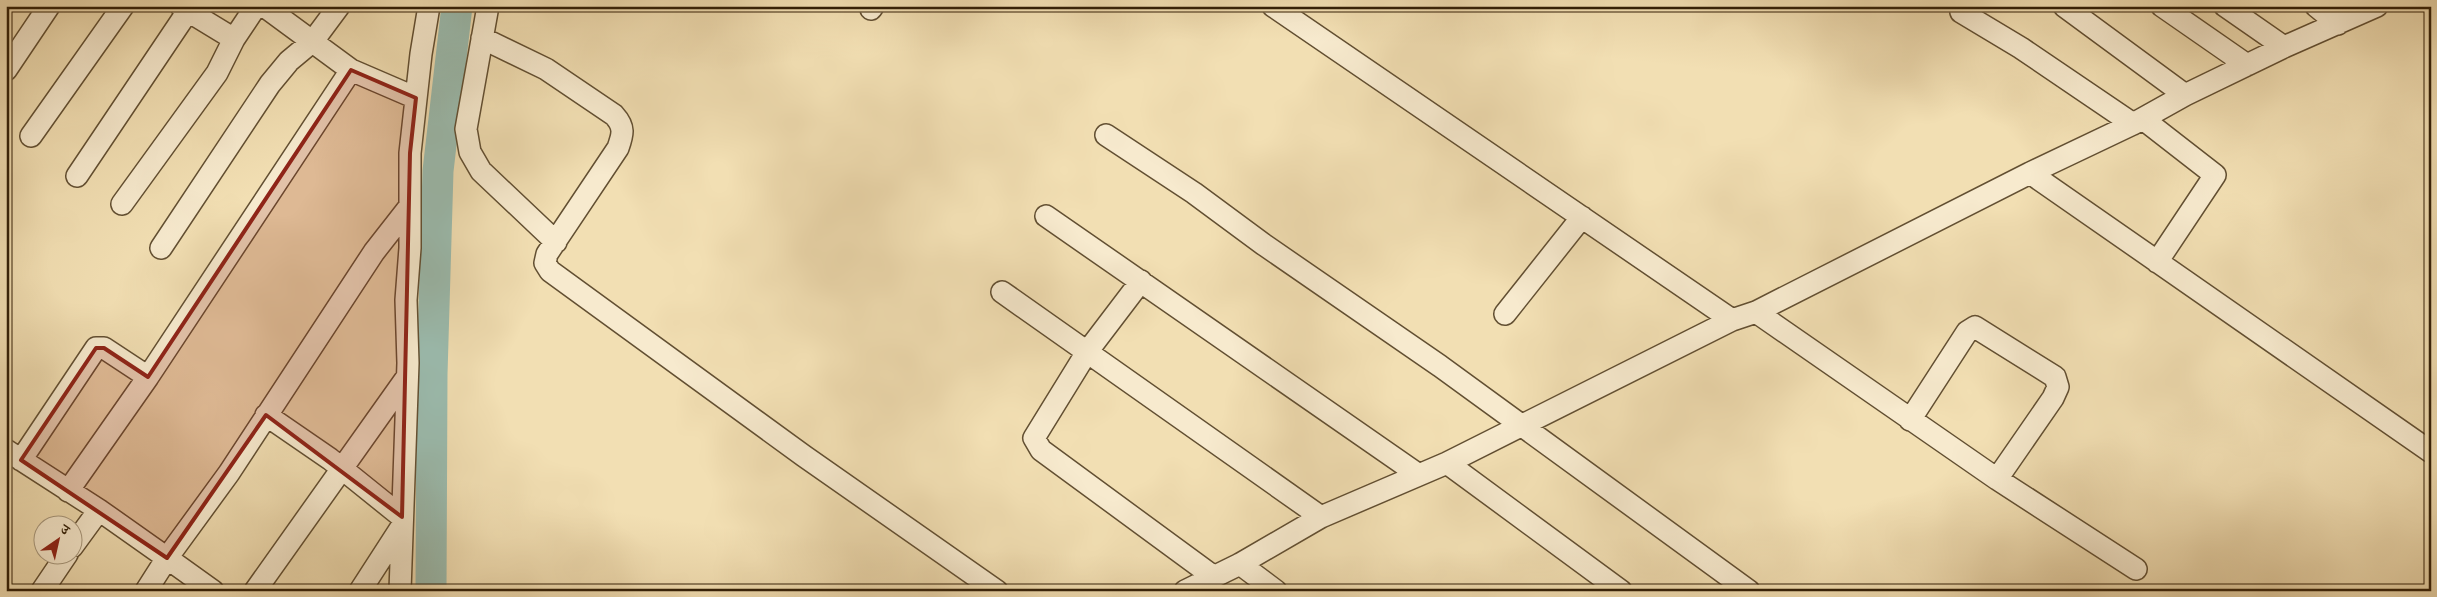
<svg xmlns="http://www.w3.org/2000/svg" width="2437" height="597" viewBox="0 0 2437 597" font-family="'Gentium Book Plus','Noto Serif Devanagari',serif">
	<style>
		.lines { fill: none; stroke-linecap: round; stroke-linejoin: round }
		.river { stroke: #9bbcaf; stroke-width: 31 }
		.minor-casing { stroke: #624f32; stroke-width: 24 }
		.minor { stroke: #f7eace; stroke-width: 21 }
		.marked { fill: #8f2418; fill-opacity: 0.2; stroke: #8f2418; stroke-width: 4; stroke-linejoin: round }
	</style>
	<rect width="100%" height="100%" fill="#f2dfb3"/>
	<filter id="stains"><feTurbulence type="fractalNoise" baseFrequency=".004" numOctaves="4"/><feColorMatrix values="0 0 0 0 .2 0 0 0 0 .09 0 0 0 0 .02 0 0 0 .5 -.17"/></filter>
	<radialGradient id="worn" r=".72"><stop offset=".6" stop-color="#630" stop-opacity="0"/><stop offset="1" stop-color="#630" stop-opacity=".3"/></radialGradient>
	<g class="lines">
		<path class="river" d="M431,591L432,374L438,171L457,6"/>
		<defs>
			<path id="minor" d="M264,6L351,70L416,98
				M488,6L466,129L470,152L481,171L556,242
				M1273,6L1732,320
				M2064,6L2185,95
				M2162,6L2247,65
				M2225,6L2284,47
				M2316,6L2338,24
				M871,9L873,6
				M1961,12L2021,48L2133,124
				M482,38L546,69L614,115C625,127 623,134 618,148L547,254L545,263L550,271L804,456L997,591
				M234,39L256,6
				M6,70L49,6
				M2143,119L2215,175L2157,262
				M1106,135L1194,193L1263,244L1440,366L1749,591
				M31,136L123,6
				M2030,173L2431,452
				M77,176L188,11L181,6
				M122,204L217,73L234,39L188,11L191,6
				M1046,216L1419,475
				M161,248L270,84L289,61L313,41L339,6
				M1141,281L1087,352L1034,438L1041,450L1214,577
				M1002,292L1321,517
				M1756,312L1997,479L2136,569
				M1505,314L1582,217
				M266,415L330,459L402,517
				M1910,420L1967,332L1975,327L2055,377L2058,387L2053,398L1997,479
				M6,450L99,510L167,558L229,473L374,252L410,206
				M21,460L96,348H104L148,377
				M1447,463L1621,591
				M68,491L148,377L351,70
				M72,547L99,510
				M1240,564L1276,591
				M42,591L67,554
				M146,591L167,558L213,591
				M255,591L407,377
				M360,591L402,526
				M400,591L408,363L406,300L410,248V153L421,54L429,6
				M1185,591L1240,564L1321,517L1447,463L1732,320L1756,312L2030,173L2133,124L2185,95L2284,47L2377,6"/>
		</defs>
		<use href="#minor" class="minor-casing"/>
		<use href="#minor" class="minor"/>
	</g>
	<path class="marked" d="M351,70L416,98L410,153L402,517L266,415L167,558L21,460L96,348H104L148,377Z"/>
	<rect width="2437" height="597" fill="none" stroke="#f2dfb3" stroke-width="25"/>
	<rect x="8" y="8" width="2422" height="582" fill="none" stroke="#321f07" stroke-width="2.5"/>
	<rect x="12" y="12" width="2412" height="572" fill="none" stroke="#321f07"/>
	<g transform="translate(58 540) rotate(34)"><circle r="24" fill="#f7eace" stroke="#a8997e"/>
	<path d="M0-4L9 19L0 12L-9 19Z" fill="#8f2418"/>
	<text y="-8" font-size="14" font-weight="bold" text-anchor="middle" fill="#321f07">उ</text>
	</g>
	<rect width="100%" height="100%" filter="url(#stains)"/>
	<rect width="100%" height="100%" fill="url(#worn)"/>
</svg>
